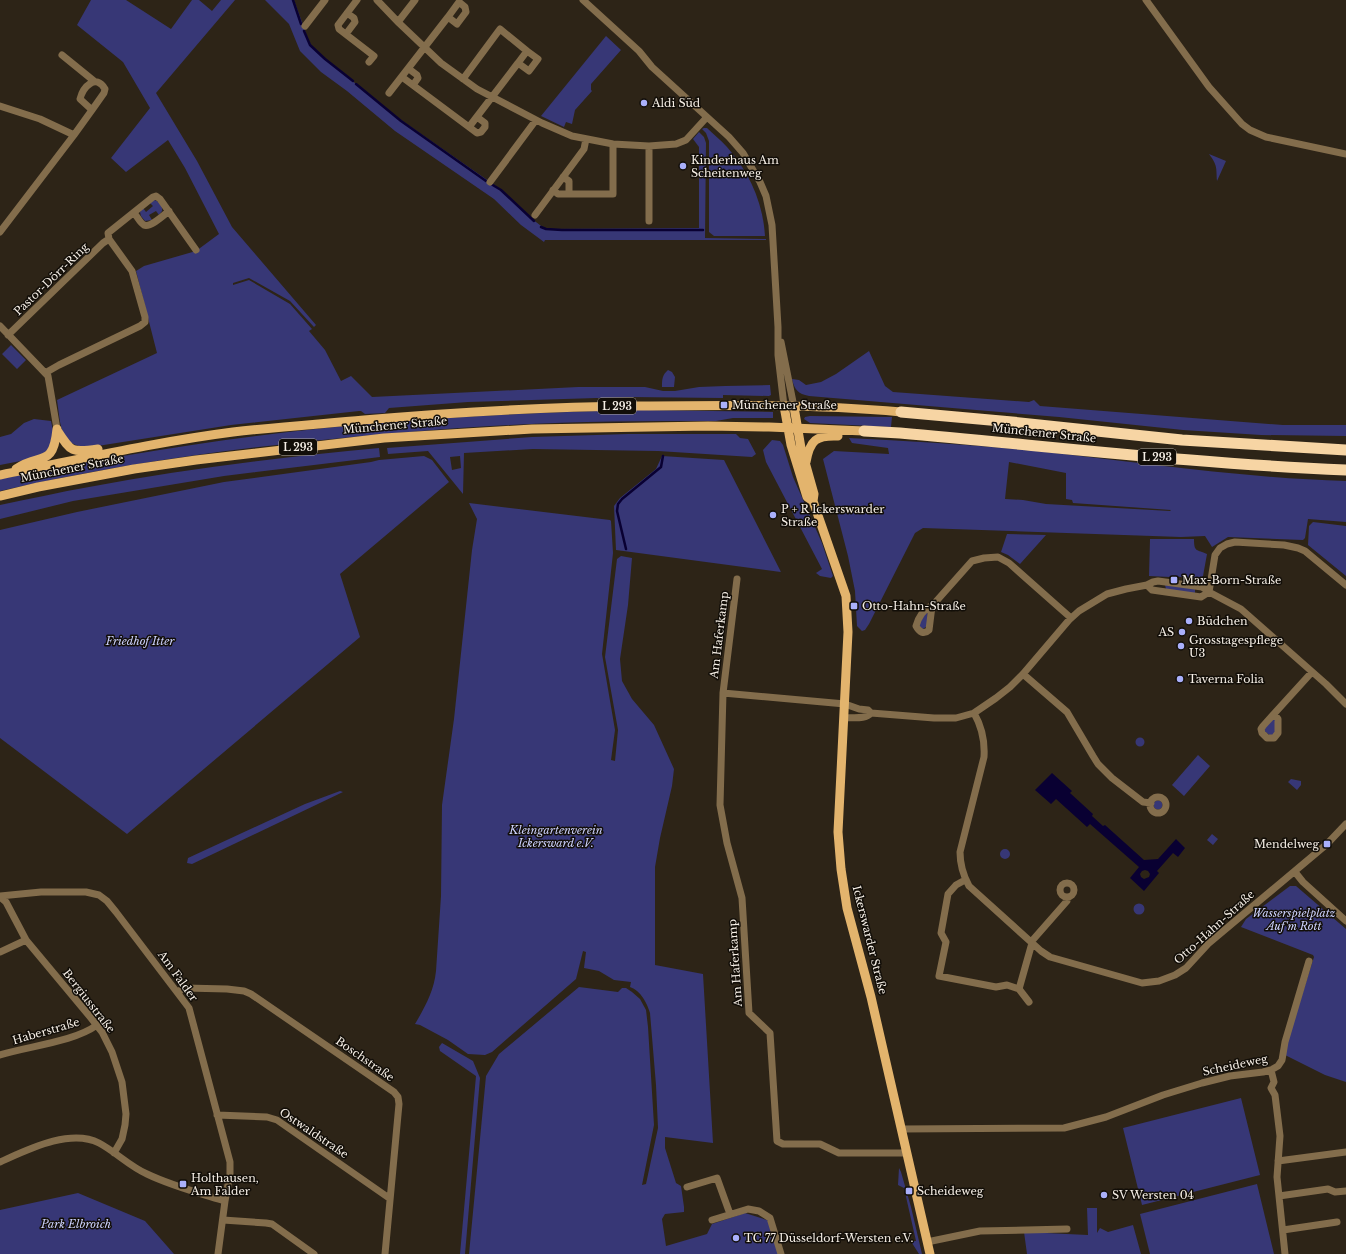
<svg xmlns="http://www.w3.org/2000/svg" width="1346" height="1254" viewBox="0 0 1346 1254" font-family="'Libre Baskerville',serif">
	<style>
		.green { fill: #373776; fill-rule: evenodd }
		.water { fill: #090032; fill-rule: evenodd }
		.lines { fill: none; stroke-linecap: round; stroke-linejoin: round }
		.stream { stroke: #090032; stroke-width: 2.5 }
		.minor { stroke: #836d4c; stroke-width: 7 }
		.major { stroke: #e3b46d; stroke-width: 9 }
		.highway { stroke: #f7d5a4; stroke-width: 11 }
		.poi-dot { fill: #aab0fb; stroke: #120e08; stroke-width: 1.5 }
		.labels { text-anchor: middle; stroke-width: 3; stroke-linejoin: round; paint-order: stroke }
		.shield { fill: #120e08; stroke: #b1aba3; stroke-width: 1 }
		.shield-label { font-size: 10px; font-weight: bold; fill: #f5eee5 }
		.poi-label { font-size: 11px; fill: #f5eee5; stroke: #120e08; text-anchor: start }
		.street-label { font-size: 11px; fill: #f5eee5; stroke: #120e08 }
		.park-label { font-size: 11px; font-style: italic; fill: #cdd2fe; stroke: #120e08 }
	</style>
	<rect width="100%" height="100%" fill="#2d2417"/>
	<path class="green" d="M91,0H126L171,29L192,0H199L212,11L221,0H235L156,93L197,161L232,227L316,325L314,327L290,301L249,278L233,283V285L249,280L290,304L312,329L309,331L325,350L341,381L351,376L372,397L578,387H645L663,391H675L699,387L725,386L770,385L771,395L769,396L723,395V398L629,397L468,402L389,408L385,413L365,414L361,411H359L231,425L91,447C59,448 61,426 57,400L157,353L136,271L144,266L196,251L219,234L185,168L168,140L126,172L111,158L150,108L123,62L77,25Z
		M265,0H294L308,39L311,45L325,59L401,120L503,191L527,215L545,229L699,228V147L693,139L699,132L704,137L706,143L705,238L766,239V240H545L544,242L521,225L494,199L395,131L347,91L321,72L300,51L289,24Z
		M606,36L621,50L591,84V90L592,91L575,110L572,124L566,122L564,127L541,116Z
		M704,128H707C713,134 721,140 727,147C749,172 763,202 765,236H714L709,232V141L706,133L702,129Z
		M1209,154L1226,161L1217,181C1216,168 1218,166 1209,154Z
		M154,200C159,201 163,206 162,211L159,215L156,211L149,215L152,220L145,221L141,216L140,212L143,208L146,212L153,206L150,203Z
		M11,345L26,360L17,369L2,354Z
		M869,351L885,386L893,392L1029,402L1034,400L1040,406L1283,425H1346V436L1261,435L1183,430L1059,417L809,396C798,394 794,389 792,379L799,380L806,385L821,382L836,374Z
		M668,370L672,372L675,377L674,387H662C662,380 662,375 668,370Z
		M642,410L773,412V418H733L716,421C647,421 579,421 510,425C447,428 384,434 322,440C214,451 106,467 0,491V479C129,453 260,432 392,422C475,415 558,412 642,410Z
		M810,416L892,417L891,427L810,423L804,419L805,417Z
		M34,419L51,421L54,435L48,450L36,458L0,465V437L11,434L24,423Z
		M628,434H736L740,438L748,439L756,454L752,457L658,451L533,449L464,453L463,494L428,451L388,454L387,448L532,437ZM460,456L461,468L452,470L450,457Z
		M849,438C911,441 974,445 1036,451C1139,462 1242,478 1346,481V522L1308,519L1305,538L1303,540L1228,537L1212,547L1205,536L1181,537L923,528L915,533L869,624L865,630L862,631L857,626L855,591L848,556L823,459L834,451L889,454L888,448L852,443ZM1009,462L1066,473V499L1072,500L1073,503L1171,510L1170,511L1046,504L1023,500L1005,499Z
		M772,440L780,441L783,445L793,477L822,543L833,576L831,578L820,576L816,573L822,569L766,462L763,450Z
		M379,448L380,457L224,476L73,501L0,519V505C30,499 60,492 89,487C185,469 282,457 379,448Z
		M424,456L432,460L449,482L340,574L360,637L127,834L0,738V530L77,512L224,482L371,462L379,460Z
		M662,456L724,460L781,572L616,550L614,506L620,498L656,469Z
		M469,503L610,520L611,521L613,553L602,654L615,730L611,760L615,761L618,730L605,657L617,559L621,556L632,558L628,605L620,659L622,681L632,699L654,725L674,769L672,786L660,838L655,867V965L703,974L713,1143L665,1137V1148L676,1183L681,1186L684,1207V1212L665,1214L662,1219L666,1246L707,1234L712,1224L745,1213L770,1221L780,1254H469L486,1076L499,1054L579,987L618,992L622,988H626L632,992L640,999L646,1010L648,1027L654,1125L642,1185L646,1184L658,1128L656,1085L650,1013C647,1003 641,991 630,987L631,982L614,980L599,971L584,968L586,952L583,951L576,979L492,1052L485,1055L468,1054L448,1040L420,1025L415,1024C425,1007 434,991 436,971L441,896L442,805L454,719L472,550L477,519Z
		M1313,522L1346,526V576L1308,545L1309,526Z
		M1007,534L1046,535L1020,564L1008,555L1001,552Z
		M1150,539H1194C1194,553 1197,549 1207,554L1203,576L1199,579L1172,576L1170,577L1149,576Z
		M1165,585L1195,587V594L1166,589Z
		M928,609L927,626L923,629L920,627L919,624Z
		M1272,719H1275L1276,732L1271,736L1264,731L1265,726Z
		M1135.5 742a4.5 4.5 0 1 1 9 0a4.5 4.5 0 1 1-9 0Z
		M1198,755L1210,766L1184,796L1172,785Z
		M1291,779L1301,781V785L1297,790L1288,782Z
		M340,791L343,792L192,864L187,863L188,858L305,804Z
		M1153.5 805a4.5 4.5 0 1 1 9 0a4.5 4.5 0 1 1-9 0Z
		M1212,834L1218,839L1213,845L1207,840Z
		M1000 854a5 5 0 1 1 10 0a5 5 0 1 1-10 0Z
		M1290,886H1296L1346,929V1082L1325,1075L1285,1055L1287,1042L1314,957L1313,955L1241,927L1246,919Z
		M1133.5 909a5.5 5.5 0 1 1 11 0a5.5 5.5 0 1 1-11 0Z
		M442,1043L473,1061L480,1078L465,1254H460L476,1076L440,1051L439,1047Z
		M1241,1098L1260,1175L1142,1205L1123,1128Z
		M899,1168L901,1172L911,1207L922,1254H919L912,1243L913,1241H916L904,1188L898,1185Z
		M1257,1184L1274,1254H1150L1140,1214Z
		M78,1193L145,1221L174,1254H0V1210Z
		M1087,1208H1097V1233L1100,1228L1108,1232L1133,1225L1141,1254H1027L1024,1232L1088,1235Z"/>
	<path class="water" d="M1052,773L1072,791L1070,793L1093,814L1092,816L1103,826L1105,825L1144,860L1158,859L1176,839L1185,848L1178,857L1173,853L1157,871L1159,873L1144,891L1130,878L1139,867L1090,824L1087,827L1056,799L1051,804L1035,790ZM1145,870L1148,871L1150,874L1149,877L1144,879L1141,877L1140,874L1142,871Z"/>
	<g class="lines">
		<path class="stream" d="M293,0L301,24
			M304,31L310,45L325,59L353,81
			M356,84L401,121L486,181
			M491,184L501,190L534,221
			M541,227L546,229L562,230H703
			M626,549L617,511L618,504L622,499L661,467L663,456"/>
		<path class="minor" d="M357,0L338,25L339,29L374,56L369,62
			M377,0L399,23L441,63L477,89L542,123L572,136L613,144L649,146L676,144L686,140L707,117
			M583,0L639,51L652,67L729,137L743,153L760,182L766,196L772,225L778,327V355L784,406
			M1146,0L1209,87L1242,124L1250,130L1266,137L1346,154
			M398,22L415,0
			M305,26L325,0
			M346,34L355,22L354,18L347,13
			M62,55L94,81
			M409,69L417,75L418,78L413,85
			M402,77L469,127L518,63L529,71L538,59L527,51L518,63
			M463,79L500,29L527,51
			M389,93L448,17L457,24L466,12L465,7L459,2L448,17
			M0,106L40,119L74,135L0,232
			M469,127L477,133L481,132L485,127V123L477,117
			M74,135L92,110L80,99C83,87 96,73 105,89L104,93L92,110
			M649,146V221
			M563,177L569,181V194
			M490,182L536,120
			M553,190L558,194H613V144
			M134,213C137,216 140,223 144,225C150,228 164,215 169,211
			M535,215L584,149L586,139
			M0,326L48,376L57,429
			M8,335L103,243L109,239
			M781,342L794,407
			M45,373L59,365L140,326L145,322V317L132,271L109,239L108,233L153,197L156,196L160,199L196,250
			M1147,585L1152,590L1201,597L1209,592
			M1209,592L1215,555L1220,548L1227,544L1235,542L1284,545L1298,548L1305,551L1346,585
			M932,606L929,630C924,635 919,632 916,626C918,618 924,608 932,606L972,561L984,558L998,557L1009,563L1071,618
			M1023,674L1067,712L1093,756L1098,764L1112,778L1143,802L1151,803
			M723,693L737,579
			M974,713C982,727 985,741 984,757L960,852C960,865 963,875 969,886L1041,951L1050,957L1142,983L1159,981L1175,975L1186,968L1209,943L1327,844L1346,824
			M1274,714L1278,719V733L1274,738H1267L1262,733L1261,729L1263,726L1312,672
			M844,718C853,717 865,720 871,713
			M1150 805a8 8 0 1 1 16 0a8 8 0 1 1-16 0Z
			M1295,872L1303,882L1346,921
			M965,880L956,885L948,894L941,933L946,942L939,976L996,987L1007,985L1019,989L1032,943
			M1060 890a7 7 0 1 1 14 0a7 7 0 1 1-14 0Z
			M0,896L41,892H86L99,895L107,901L116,912L189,1008L230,1162V1174L225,1201L218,1254
			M0,897L6,902L26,940L91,1018L102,1032L112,1052L122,1082L126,1114L125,1125L122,1139L114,1153
			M1031,942L1067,901V898
			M0,952L26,940
			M1019,989L1029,1002
			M177,992L185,988L227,989L244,991L251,994L394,1092L398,1097L399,1104L385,1254
			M0,1055C28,1046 74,1042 97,1025
			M1271,1070L1274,1082L1271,1088L1275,1095L1280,1136L1277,1177L1285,1254
			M217,1115L267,1117L277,1120L389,1198
			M901,1129L1064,1128L1106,1117L1163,1095L1202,1083L1230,1076L1263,1072L1271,1070L1278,1066L1282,1060L1285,1042L1309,961
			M906,1153H839L820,1144H783L777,1141L770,1033L749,1013L742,898L727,843L720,805L723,693L845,704L859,709L868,710L871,713L934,718H956L974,713L996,698L1010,687L1023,674L1069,620L1079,611L1107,594L1126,589L1147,585L1153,582L1158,581L1202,587L1209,592L1241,609L1326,684L1346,704
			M1278,1161L1346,1152
			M0,1162C27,1150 70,1128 99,1143C116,1152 129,1166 147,1174C172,1186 199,1193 225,1201
			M687,1187L717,1178L730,1214
			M1279,1196L1328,1189L1335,1192L1346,1191
			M223,1220L266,1223L272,1224L314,1254
			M712,1220L748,1209L759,1211L770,1218L781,1254
			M1283,1230L1337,1222
			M927,1242L980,1231L1067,1229"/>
		<path class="major" d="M784,406L791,445L807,497L813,501
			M794,407L801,448L814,494L813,501L846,596L848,632L838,832L841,869L847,908L871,997L930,1254
			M57,430C71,452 71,453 98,449
			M806,462C810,440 816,435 838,436
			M16,469C40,452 53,469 57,429
			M0,475C77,460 155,442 233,432C276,427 320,424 364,420C455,412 546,407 637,406C725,405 813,404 901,412
			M0,496L38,487L134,469L196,460L384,438L532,429L708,426L769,427L864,431"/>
		<path class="highway" d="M901,412L1012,422L1182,440L1346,450
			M864,431L900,433C1048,446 1197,464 1346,470"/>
	</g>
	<g class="poi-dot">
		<circle cx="644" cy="103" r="4"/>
		<circle cx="683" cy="166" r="4"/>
		<rect x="720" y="401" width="8" height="8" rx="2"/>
		<circle cx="773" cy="515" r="4"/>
		<rect x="1170" y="576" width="8" height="8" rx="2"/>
		<rect x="850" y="602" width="8" height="8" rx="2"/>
		<circle cx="1189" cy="621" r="4"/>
		<circle cx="1182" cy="632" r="4"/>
		<circle cx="1181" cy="646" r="4"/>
		<circle cx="1180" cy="679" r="4"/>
		<rect x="1323" y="840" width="8" height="8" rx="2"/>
		<rect x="179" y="1180" width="8" height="8" rx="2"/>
		<rect x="905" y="1187" width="8" height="8" rx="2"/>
		<circle cx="1104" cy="1195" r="4"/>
		<circle cx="736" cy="1238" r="4"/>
	</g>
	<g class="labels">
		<g class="shield">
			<rect x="598" y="398" width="38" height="16" rx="3"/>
			<rect x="279" y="439" width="38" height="16" rx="3"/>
			<rect x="1138" y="449" width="38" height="16" rx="3"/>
		</g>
		<g class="shield-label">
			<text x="617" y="410">L 293</text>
			<text x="298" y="451">L 293</text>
			<text x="1157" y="461">L 293</text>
		</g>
		<g class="poi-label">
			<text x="652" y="107">Aldi Süd</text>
			<text x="691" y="164">Kinderhaus Am<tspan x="691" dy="13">Scheitenweg</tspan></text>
			<text x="732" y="409">Münchener Straße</text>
			<text x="781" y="513">P + R Ickerswarder<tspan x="781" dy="13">Straße</tspan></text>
			<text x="1182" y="584">Max-Born-Straße</text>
			<text x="862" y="610">Otto-Hahn-Straße</text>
			<text x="1197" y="625">Büdchen</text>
			<text x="1174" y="636" text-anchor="end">AS</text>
			<text x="1189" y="644">Grosstagespflege<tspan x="1189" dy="13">U3</tspan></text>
			<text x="1188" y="683">Taverna Folia</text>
			<text x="1319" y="848" text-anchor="end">Mendelweg</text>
			<text x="191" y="1182">Holthausen,<tspan x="191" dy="13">Am Falder</tspan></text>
			<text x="917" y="1195">Scheideweg</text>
			<text x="1112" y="1199">SV Wersten 04</text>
			<text x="744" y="1242">TC 77 Düsseldorf-Wersten e.V.</text>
		</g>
		<g class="street-label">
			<text transform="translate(51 279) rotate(-44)" y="4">Pastor-Dörr-Ring</text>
			<text transform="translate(395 425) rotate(-5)" y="4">Münchener Straße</text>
			<text transform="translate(1044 433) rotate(6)" y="4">Münchener Straße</text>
			<text transform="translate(72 468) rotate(-11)" y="4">Münchener Straße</text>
			<text transform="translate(719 635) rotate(-83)" y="4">Am Haferkamp</text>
			<text transform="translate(1214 927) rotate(-42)" y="4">Otto-Hahn-Straße</text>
			<text transform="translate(870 940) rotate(76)" y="4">Ickerswarder Straße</text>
			<text transform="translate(735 963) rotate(-94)" y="4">Am Haferkamp</text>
			<text transform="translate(178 976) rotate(54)" y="4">Am Falder</text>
			<text transform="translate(89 1001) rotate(52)" y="4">Bergiusstraße</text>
			<text transform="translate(46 1031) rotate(-16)" y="4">Haberstraße</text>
			<text transform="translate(365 1059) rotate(35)" y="4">Boschstraße</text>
			<text transform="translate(1235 1065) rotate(-12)" y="4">Scheideweg</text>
			<text transform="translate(314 1133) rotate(34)" y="4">Ostwaldstraße</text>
		</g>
		<g class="park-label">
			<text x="140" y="645">Friedhof Itter</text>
			<text x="556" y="834">Kleingartenverein<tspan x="556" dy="13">Ickersward e.V.</tspan></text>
			<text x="1294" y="917">Wasserspielplatz<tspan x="1294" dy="13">Auf'm Rott</tspan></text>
			<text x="76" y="1228">Park Elbroich</text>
		</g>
	</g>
</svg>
